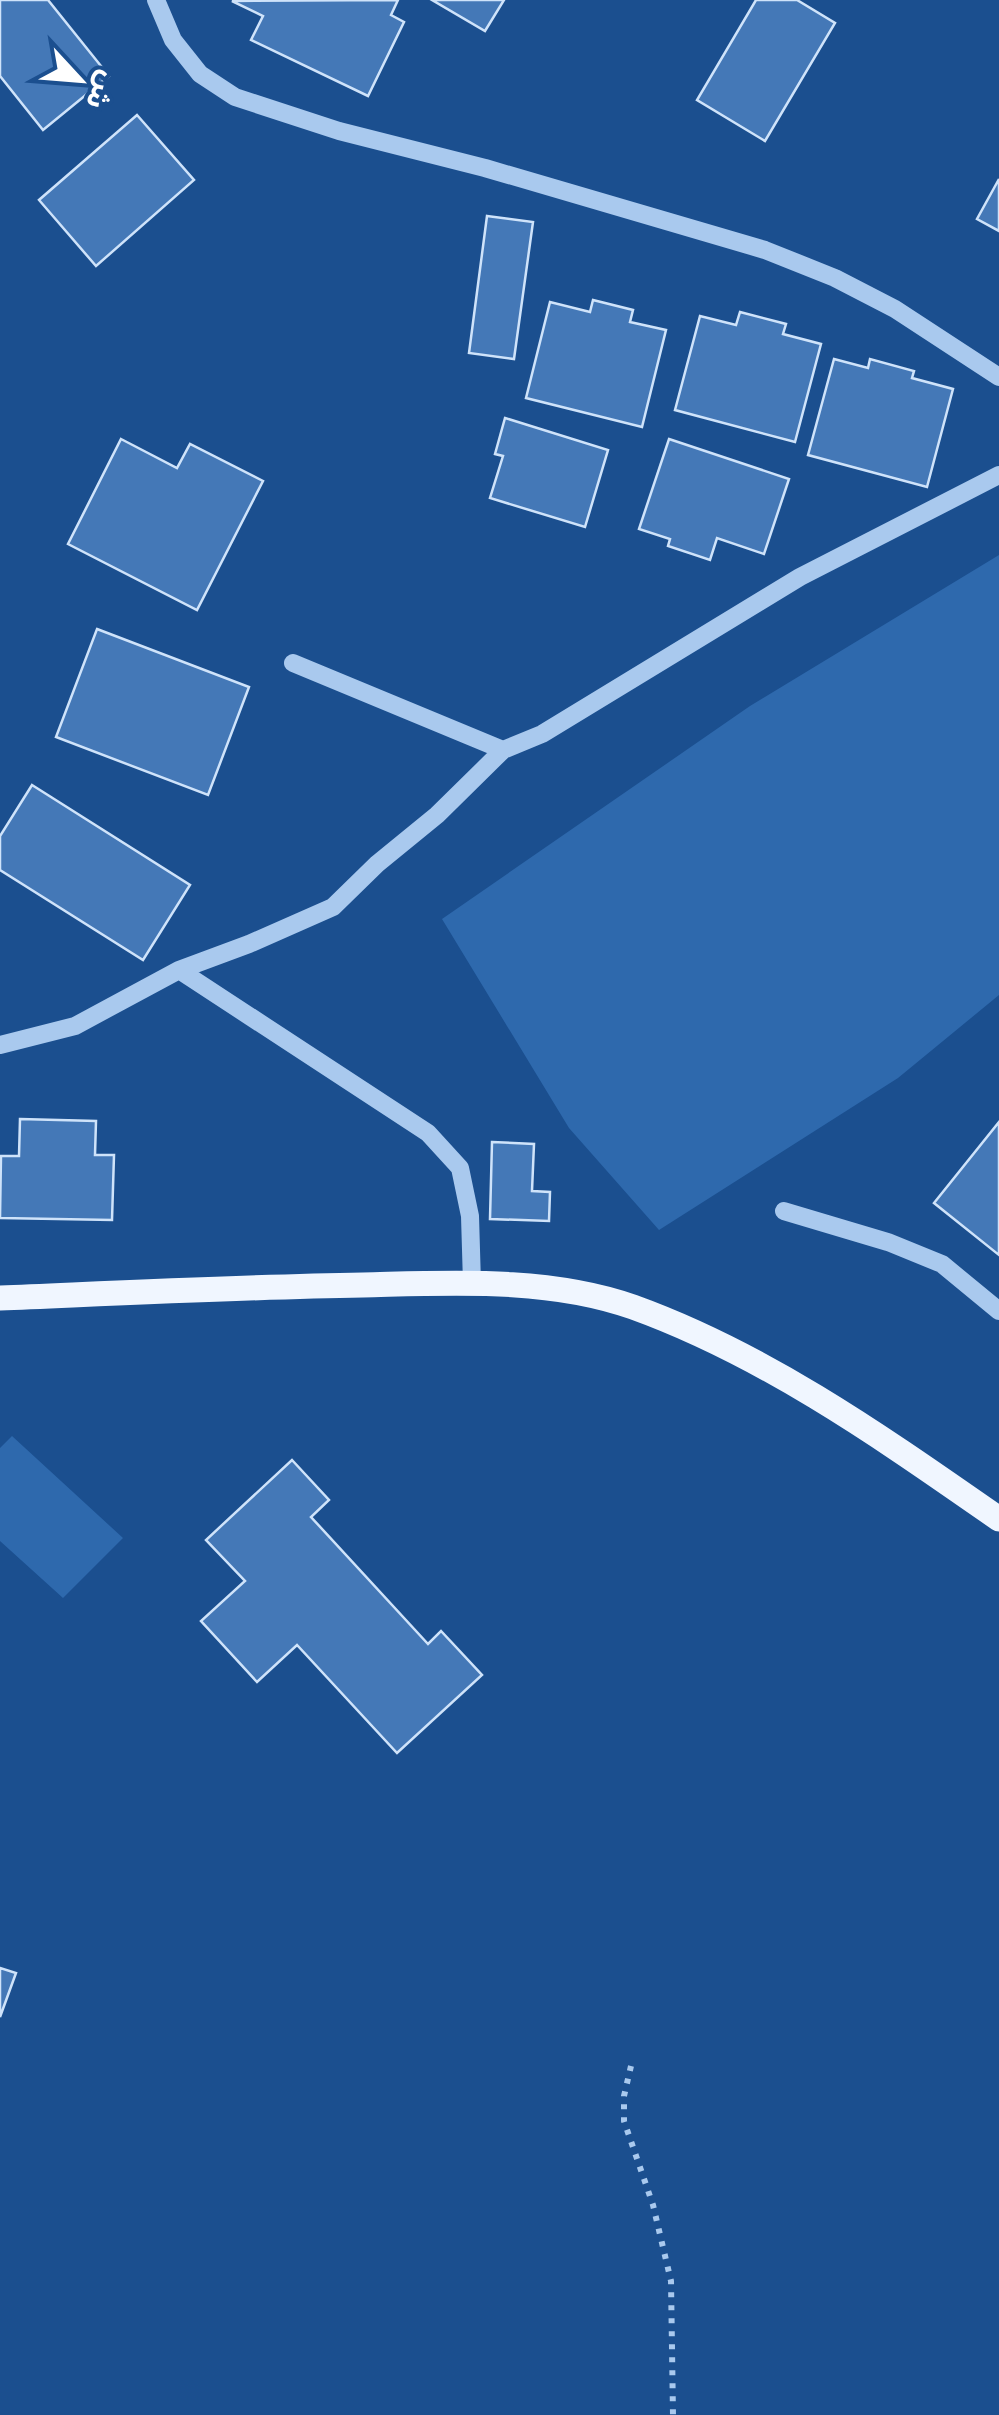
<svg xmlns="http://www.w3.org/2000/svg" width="999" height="2415" viewBox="0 0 999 2415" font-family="'Roboto Condensed','Noto Sans Arabic',sans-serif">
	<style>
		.green { fill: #2e69ad }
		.building { fill: #4478b7; stroke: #cfe3fa; stroke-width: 2.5 }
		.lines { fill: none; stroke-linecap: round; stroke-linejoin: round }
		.path { stroke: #a9c9ee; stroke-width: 6; stroke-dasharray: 5 8; stroke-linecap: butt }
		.minor { stroke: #a9c9ee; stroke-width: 18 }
		.major { stroke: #f0f6ff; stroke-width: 25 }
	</style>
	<rect width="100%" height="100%" fill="#1b4f8f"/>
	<path class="green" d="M999,555V995L898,1078L659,1230L569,1128L442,919L750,706Z
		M12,1436L123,1538L63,1598L0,1541V1448Z"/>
	<path class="building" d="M0,0H48L109,76L43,130L0,76Z
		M398,0L391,15L404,22L368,96L251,40L263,16L232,1Z
		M432,0H504L485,31Z
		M756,0H797L835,23L765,141L697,100Z
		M137,115L194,180L96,266L39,200Z
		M999,179V231L977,219Z
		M487,216L533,222L514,359L469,353Z
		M593,300L633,310L630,322L666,330L642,427L526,398L550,302L590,312Z
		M740,312L786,324L783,334L821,344L795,442L675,410L700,316L736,325Z
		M834,359L868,368L870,359L914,371L912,378L953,389L927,487L808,455Z
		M505,418L608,450L585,527L490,498L503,456L495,454Z
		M121,439L177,468L190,444L263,481L197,610L68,544Z
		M669,439L789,479L764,554L717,538L710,560L668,546L670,539L639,529Z
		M97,629L249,687L208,795L56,737Z
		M32,785L190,885L143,960L0,870V836Z
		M20,1119L96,1121L95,1155H114L112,1220L0,1218L1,1156H19Z
		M999,1122V1255L934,1203Z
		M492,1142L534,1144L532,1191L550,1192L549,1221L490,1219Z
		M292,1460L329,1500L311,1517L428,1644L441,1631L482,1675L397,1753L297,1645L257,1682L201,1621L245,1581L206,1540Z
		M0,1968L16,1973L0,2017Z"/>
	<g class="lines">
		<path class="path" d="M631,2066L624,2096V2121L653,2205L671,2281L673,2415"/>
		<path class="minor" d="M156,0L173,40L200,74L235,97L339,131L485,168L765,250L835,278L895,309L999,377
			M293,663L503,750
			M179,970L428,1133L460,1168L470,1216L472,1283
			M0,1045L75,1026L179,970L249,944L333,907L377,864L437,815L503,750L542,734L800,577L999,475
			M784,1211L888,1242L942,1264L999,1311"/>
		<path class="major" d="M0,1298C121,1293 242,1287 363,1285C451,1283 548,1277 633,1307C766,1355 884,1439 999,1519"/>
	</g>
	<g transform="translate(80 80) rotate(116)" stroke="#1b4f8f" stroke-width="8" paint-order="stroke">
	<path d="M0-8L18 38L0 25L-18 38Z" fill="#ffffff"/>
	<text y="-15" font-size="28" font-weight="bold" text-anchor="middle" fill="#ffffff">ش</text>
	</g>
</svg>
